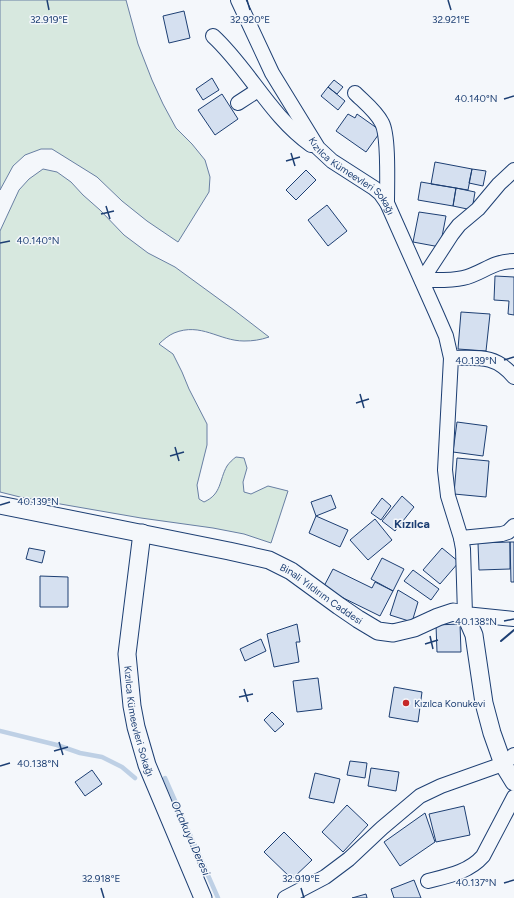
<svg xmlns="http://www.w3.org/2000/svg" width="514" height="898" viewBox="0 0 514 898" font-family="Figtree,sans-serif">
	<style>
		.green { fill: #d7e8df; stroke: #687fa3 }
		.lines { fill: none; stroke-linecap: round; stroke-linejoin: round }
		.stream { stroke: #bed0e5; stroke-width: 4.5 }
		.building { fill: #d5e0f0; stroke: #1d3f73 }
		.minor-casing { stroke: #1d3f73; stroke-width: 16 }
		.tertiary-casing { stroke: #1d3f73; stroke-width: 19 }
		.minor { stroke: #f4f7fb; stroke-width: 14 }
		.tertiary { stroke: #f4f7fb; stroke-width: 17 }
		.wall { stroke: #1d3f73; stroke-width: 2 }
		.ticks { fill: none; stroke: #1d3f73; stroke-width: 1.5 }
		.poi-dot { fill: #c62828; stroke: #f4f7fb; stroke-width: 1.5 }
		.labels { text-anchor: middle; stroke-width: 3; stroke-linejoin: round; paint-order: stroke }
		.street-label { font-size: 10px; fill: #1d3f73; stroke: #f4f7fb }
		.poi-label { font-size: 10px; fill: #1d3f73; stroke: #f4f7fb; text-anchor: start }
		.water-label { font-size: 11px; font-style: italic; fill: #1d3f73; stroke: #f4f7fb }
		.quarter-label { font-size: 12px; font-weight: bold; fill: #1d3f73; stroke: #f4f7fb }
		.ticks-label { font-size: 10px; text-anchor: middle; fill: #1d3f73; stroke: #f4f7fb; stroke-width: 3; stroke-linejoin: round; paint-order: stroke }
	</style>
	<rect width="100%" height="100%" fill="#f4f7fb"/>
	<path class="green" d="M0,0H126L138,44L152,80L163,104L176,128L192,144L205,160L210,177L209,192L178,242L147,221L122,201L97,177L52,149H41L25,155L13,166L0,190Z
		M43,169L57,172L71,182L83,195L100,210L124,235L148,253L175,267L234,310L269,337C260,340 253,341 244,341C219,341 201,322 174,333C169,335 163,340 159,344L173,354L182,372L189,389L207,424V445L197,485L199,499L204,502C222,494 219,480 227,466C229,463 233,459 236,457L244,458L247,468L243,482L244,492L251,494L268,486L288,491L271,543L244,534L213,528L141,518L20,497L0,492V231L19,190L29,179Z"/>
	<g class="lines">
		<path class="stream" d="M0,731L57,745L80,753L102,757L122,767L135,778
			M165,778L218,898"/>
	</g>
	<path class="building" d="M184,11L190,38L169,43L163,16Z
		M212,78L219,90L203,100L196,89Z
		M334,80L343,87L337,94L328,87Z
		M328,87L345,101L338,110L321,96Z
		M222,94L238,119L215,135L198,110Z
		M348,114L355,118L357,114L381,131L366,152L336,131Z
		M435,162L472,169L468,190L431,184Z
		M472,169L486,171L483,186L469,183Z
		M306,170L316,180L296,200L286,190Z
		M421,182L456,188L453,206L418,200Z
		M456,188L475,192L472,210L453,206Z
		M327,205L347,231L328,246L308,220Z
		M419,212L446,216L440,247L413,242Z
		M495,276L514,277V315L508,314L509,301L494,300Z
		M461,312L490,314L486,351L458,349Z
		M457,422L487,426L483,456L453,452Z
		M457,458L489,461L486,497L454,494Z
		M331,495L336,508L316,516L311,502Z
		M402,496L414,507L395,531L382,521Z
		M382,498L391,506L381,520L371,513Z
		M316,516L348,530L340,547L309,533Z
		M375,519L392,540L368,560L350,540Z
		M510,542V569L479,570L478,543Z
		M510,542H514V582H511Z
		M29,548L45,551L42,563L26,559Z
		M442,548L459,562L440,584L423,570Z
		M382,558L404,569L393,591L371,579Z
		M333,569L372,588L375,582L393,591L380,616L323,588Z
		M413,570L439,589L431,600L404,581Z
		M40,576L68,577V607H40Z
		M398,590L418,602L412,622L390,615Z
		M297,624L300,642H296L299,662L274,667L267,634Z
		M460,624L461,652H437L436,625Z
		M261,639L266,651L245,661L240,649Z
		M318,678L322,709L297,712L293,681Z
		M394,687L422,692L418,722L389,717Z
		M272,712L284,724L275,732L264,720Z
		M350,761L367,763L365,778L347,775Z
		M371,768L399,772L396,791L368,786Z
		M92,770L102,784L85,796L75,782Z
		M315,773L340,779L334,803L309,798Z
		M347,805L368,825L343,852L322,832Z
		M464,806L470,835L436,842L429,814Z
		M425,813L435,842L400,866L384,842Z
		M284,832L312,860L292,879L264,852Z
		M414,880L421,898H394L391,889Z
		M366,894L367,898H352Z"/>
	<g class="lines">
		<defs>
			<g id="minor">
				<path id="s1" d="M238,0L272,73L318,148L332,161L374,188L380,193L387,203L436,313L446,336L451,358L445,470L448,496L461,538L463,549L465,614L514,619"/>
				<path d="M213,36C249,69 270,116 311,145"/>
				<path d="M355,93C364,102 376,111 382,123C389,136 387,185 387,203"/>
				<path d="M238,103L258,90"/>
				<path d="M422,280L452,234L459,225L478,209L499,184L514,170"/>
				<path d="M422,280C435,280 450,281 463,278C482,274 492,261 514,261"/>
				<path d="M451,358C478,358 495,354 514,377"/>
				<path d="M461,538L502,534L508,532L514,526"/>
				<path d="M428,881C448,876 469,872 483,856L514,797"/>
				<path d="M285,898L325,877L349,859L382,828L420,796L441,786L503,764L514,755"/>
			</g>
			<g id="tertiary">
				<path id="s2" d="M0,505L229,551L269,560L291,571L339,606L358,619L378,631L393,633L414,628L438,617L453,612L465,614L474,635L484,703L492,733L503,764L514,782"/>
				<path id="s3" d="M142,533L127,654L132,706L136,727L147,765L203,898"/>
			</g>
		</defs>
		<use href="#minor" class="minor-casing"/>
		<use href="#tertiary" class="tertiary-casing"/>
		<use href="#minor" class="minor"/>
		<use href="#tertiary" class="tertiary"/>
		<path class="wall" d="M501,641L514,630"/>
	</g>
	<path class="ticks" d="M47,0L49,10M247,0L250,10M448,0L451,10M504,99L514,96M291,153L295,166M286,161L300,157M106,206L110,219M101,214L114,211M0,243L10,241M504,360L514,357M360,394L364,408M356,403L369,399M175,447L179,461M170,456L184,452M0,505L10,502M504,621L514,619M430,636L433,649M425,644L438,640M244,689L248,702M239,697L253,694M59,742L63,755M54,751L68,747M0,766L10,763M504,883L514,880M101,888L104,898M301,888L304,898"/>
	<circle class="poi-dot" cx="406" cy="703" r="4"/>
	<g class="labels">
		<g class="street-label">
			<text dy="4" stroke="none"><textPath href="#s1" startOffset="213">Kızılca Kümeevleri Sokağı</textPath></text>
			<text dy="4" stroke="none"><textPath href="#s2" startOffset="337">Binali Yıldırım Caddesi</textPath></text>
			<text dy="4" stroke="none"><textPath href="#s3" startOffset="190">Kızılca Kümeevleri Sokağı</textPath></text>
		</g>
		<g class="poi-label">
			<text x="414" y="707">Kızılca Konukevi</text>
		</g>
		<g class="water-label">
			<text transform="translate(191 838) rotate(66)" y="4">Ortakuyu Deresi</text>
		</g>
		<g class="quarter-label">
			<text x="412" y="528">Kızılca</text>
		</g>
	</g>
	<g class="ticks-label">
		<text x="49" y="23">32.919°E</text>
		<text x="250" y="23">32.920°E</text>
		<text x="451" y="23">32.921°E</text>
		<text x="476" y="102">40.140°N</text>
		<text x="38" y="244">40.140°N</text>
		<text x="476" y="364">40.139°N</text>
		<text x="38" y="505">40.139°N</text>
		<text x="476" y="625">40.138°N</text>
		<text x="38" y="767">40.138°N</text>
		<text x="101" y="882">32.918°E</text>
		<text x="301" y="882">32.919°E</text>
		<text x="476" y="886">40.137°N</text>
	</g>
</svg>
